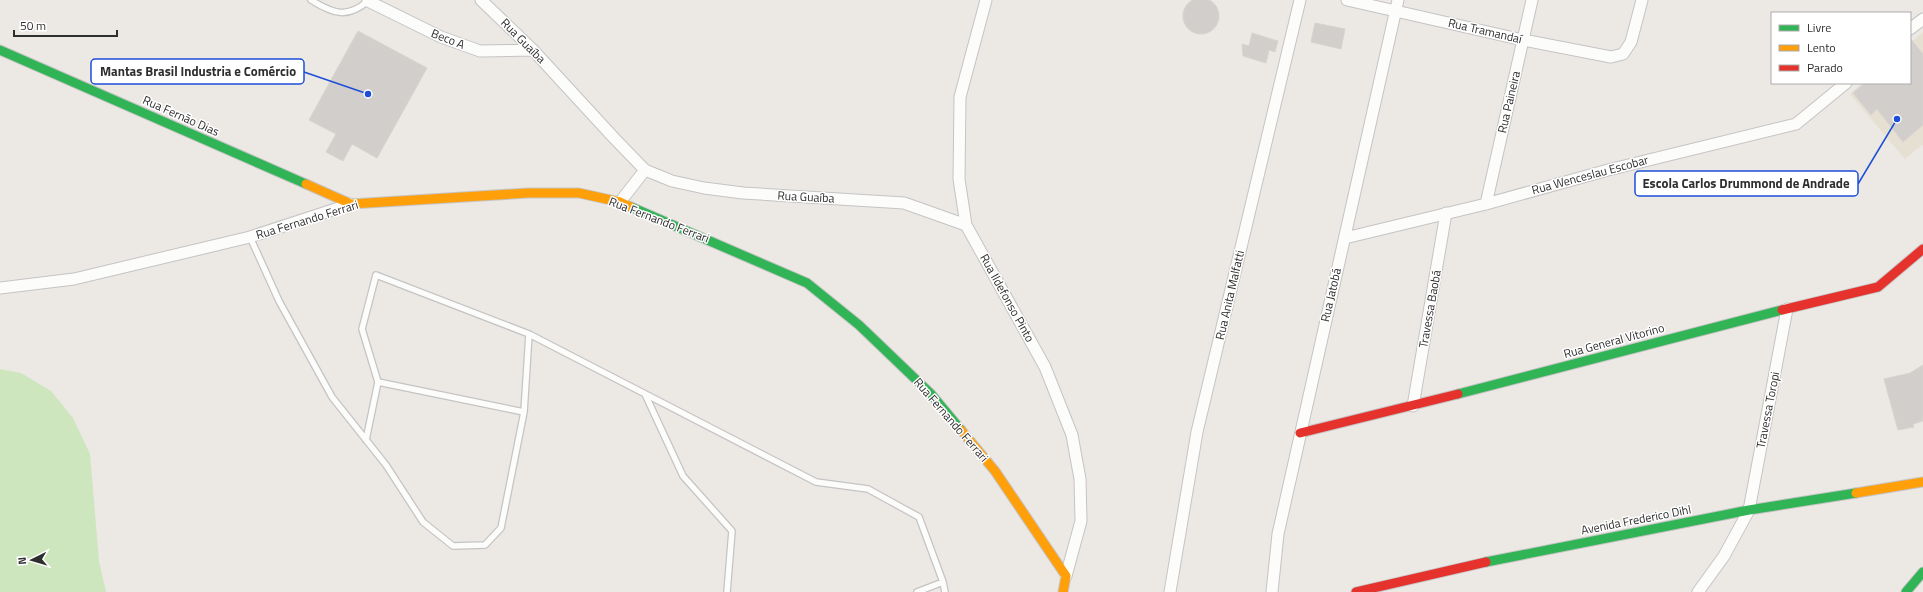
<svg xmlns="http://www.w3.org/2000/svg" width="1923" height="592" viewBox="0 0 1923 592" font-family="'Titillium Web',sans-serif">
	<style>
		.education { fill: #e6e0d3 }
		.green { fill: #cee6be }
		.building { fill: #d1cecb; stroke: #d7d4d0 }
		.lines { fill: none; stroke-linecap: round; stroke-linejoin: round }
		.lane-casing { stroke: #c5c4c5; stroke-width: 8 }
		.street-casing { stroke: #c5c4c5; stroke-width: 13 }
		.fast-casing { stroke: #c5c4c5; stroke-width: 11 }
		.slow-casing { stroke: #c5c4c5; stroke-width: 11 }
		.jam-casing { stroke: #c5c4c5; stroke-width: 11 }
		.lane { stroke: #fcfcfb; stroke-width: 5.5 }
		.street { stroke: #fcfcfb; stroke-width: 11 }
		.fast { stroke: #30b455; stroke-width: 9 }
		.slow { stroke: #ff9f0a; stroke-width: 9 }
		.jam { stroke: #e5322d; stroke-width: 9 }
		.labels { text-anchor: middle; stroke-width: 3; stroke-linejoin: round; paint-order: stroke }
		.street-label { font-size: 12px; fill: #2e2e2e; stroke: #fff }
		.leader { fill: none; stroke: #1d4ed8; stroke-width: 1.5 }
		.callout-dot { fill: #1d4ed8; stroke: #fff; stroke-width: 1.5 }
		.callout { fill: #fff; stroke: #1d4ed8; stroke-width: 1.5 }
		.callout-label { font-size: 13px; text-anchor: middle; font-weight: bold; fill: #2e2e2e }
	</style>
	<rect width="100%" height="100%" fill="#ece8e4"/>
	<path class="education" d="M1923,32V146L1922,145L1905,159L1850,94L1862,83H1910V43Z"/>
	<path class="green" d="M0,369L21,373L51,391L73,418L90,454L99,561L106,592H0Z"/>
	<path class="building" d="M1183 16a18 18 0 1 1 36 0a18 18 0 1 1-36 0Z
		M1315,23L1345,29L1341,49L1311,42Z
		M358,31L427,68L377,158L352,144L343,161L326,152L336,134L309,120Z
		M1252,33L1278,41L1275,52L1269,50L1266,63L1243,56L1242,44L1249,46Z
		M1910,38L1923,54V125L1903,142L1877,109L1871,115L1853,93L1865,83H1910Z
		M1923,365V421L1913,424L1914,427L1898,430L1884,379L1910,373Z"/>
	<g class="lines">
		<defs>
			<path id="lane" d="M311,0C333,14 348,19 369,0
				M250,237L279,301L332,397L386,465L423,522L453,546L485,545L501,528L524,412L529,334
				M378,382L362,329L376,275L529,334L816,482L868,489L919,517L943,582L945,592
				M645,394L683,476L732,531L727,592
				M366,440L378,382L524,412
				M917,592L943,582"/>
			<path id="street" d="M481,0L533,50L614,138L645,170L672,181L704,188L743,193L904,203L966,225
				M986,0L960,97L959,179L966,225L1045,367L1072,435L1080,479L1081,521L1066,576
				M1347,0L1523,40L1611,57L1623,54L1631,42L1642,0
				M368,1L441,37L480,51L533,50
				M1910,29L1923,19
				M620,202L645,170
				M1486,204L1532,0
				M1345,238L1486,204L1608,170L1796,124L1846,83
				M0,288L74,279L250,237L351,204
				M1413,406L1446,213
				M1170,592L1197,432L1300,0
				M1272,592L1278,534L1398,0
				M1698,592L1724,556L1749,510L1787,309"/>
			<path id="fast" d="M0,50L306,184
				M631,207L807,283L859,325L931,394L961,430
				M1458,394L1782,310
				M1486,562L1749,510L1856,493
				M1906,592L1923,572"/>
			<path id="slow" d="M306,184L351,204L528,193H579L620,202L631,207
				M961,430L995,471L1066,576L1063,592
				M1856,493L1923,482"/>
			<path id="jam" d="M1782,310L1878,287L1923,249
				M1300,433L1458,394
				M1356,592L1486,562"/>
		</defs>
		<use href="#lane" class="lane-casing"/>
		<use href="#street" class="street-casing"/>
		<use href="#fast" class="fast-casing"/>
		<use href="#slow" class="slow-casing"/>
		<use href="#jam" class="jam-casing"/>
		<use href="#lane" class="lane"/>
		<use href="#street" class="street"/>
		<use href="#fast" class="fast"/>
		<use href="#slow" class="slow"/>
		<use href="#jam" class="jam"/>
	</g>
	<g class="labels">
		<g class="street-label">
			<text transform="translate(1485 31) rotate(13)" y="4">Rua Tramandaí</text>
			<text transform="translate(448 39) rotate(21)" y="4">Beco A</text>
			<text transform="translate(523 41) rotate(45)" y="4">Rua Guaíba</text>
			<text transform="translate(1509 102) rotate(-77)" y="4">Rua Paineira</text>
			<text transform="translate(181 116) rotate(24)" y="4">Rua Fernão Dias</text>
			<text transform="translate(1590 175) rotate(-15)" y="4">Rua Wenceslau Escobar</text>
			<text transform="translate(806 197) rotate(3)" y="4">Rua Guaíba</text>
			<text transform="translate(307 220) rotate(-17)" y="4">Rua Fernando Ferrari</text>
			<text transform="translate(659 220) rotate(21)" y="4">Rua Fernando Ferrari</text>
			<text transform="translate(1230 295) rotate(-77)" y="4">Rua Anita Malfatti</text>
			<text transform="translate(1331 295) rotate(-77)" y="4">Rua Jatobá</text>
			<text transform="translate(1007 298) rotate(61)" y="4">Rua Ildefonso Pinto</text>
			<text transform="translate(1430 309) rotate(-80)" y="4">Travessa Baobá</text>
			<text transform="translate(1614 341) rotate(-15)" y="4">Rua General Vitorino</text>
			<text transform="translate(1768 410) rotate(-79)" y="4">Travessa Toropi</text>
			<text transform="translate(951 420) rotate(49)" y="4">Rua Fernando Ferrari</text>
			<text transform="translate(1636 520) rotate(-11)" y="4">Avenida Frederico Dihl</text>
		</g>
	</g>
	<path class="leader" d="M368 94L304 72M1897 119L1858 184"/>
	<g class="callout-dot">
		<circle cx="368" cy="94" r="4"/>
		<circle cx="1897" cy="119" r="4"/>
	</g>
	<g class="callout">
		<rect x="91" y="59" width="213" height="25" rx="4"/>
		<rect x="1635" y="171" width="223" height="25" rx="4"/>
	</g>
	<g class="callout-label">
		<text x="198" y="76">Mantas Brasil Industria e Comércio</text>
		<text x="1746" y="188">Escola Carlos Drummond de Andrade</text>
	</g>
	<rect x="1771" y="12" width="140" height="72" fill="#ffffff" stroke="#ababab"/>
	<rect x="1779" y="25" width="20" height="6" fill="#30b455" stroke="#ababab"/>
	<text x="1807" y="32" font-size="12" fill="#2e2e2e">Livre</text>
	<rect x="1779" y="45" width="20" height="6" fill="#ff9f0a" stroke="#ababab"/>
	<text x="1807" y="52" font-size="12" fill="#2e2e2e">Lento</text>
	<rect x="1779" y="65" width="20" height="6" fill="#e5322d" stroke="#ababab"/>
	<text x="1807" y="72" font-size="12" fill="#2e2e2e">Parado</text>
	<g transform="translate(32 560) rotate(265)" stroke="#ffffff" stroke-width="3" paint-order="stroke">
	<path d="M0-3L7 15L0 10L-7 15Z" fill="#2e2e2e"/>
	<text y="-6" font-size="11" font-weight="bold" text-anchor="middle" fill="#2e2e2e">N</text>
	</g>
	<path d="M14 30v6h103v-6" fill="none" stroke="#2e2e2e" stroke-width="2"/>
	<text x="20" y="30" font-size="12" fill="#2e2e2e" stroke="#ffffff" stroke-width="3" paint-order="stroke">50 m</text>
</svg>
